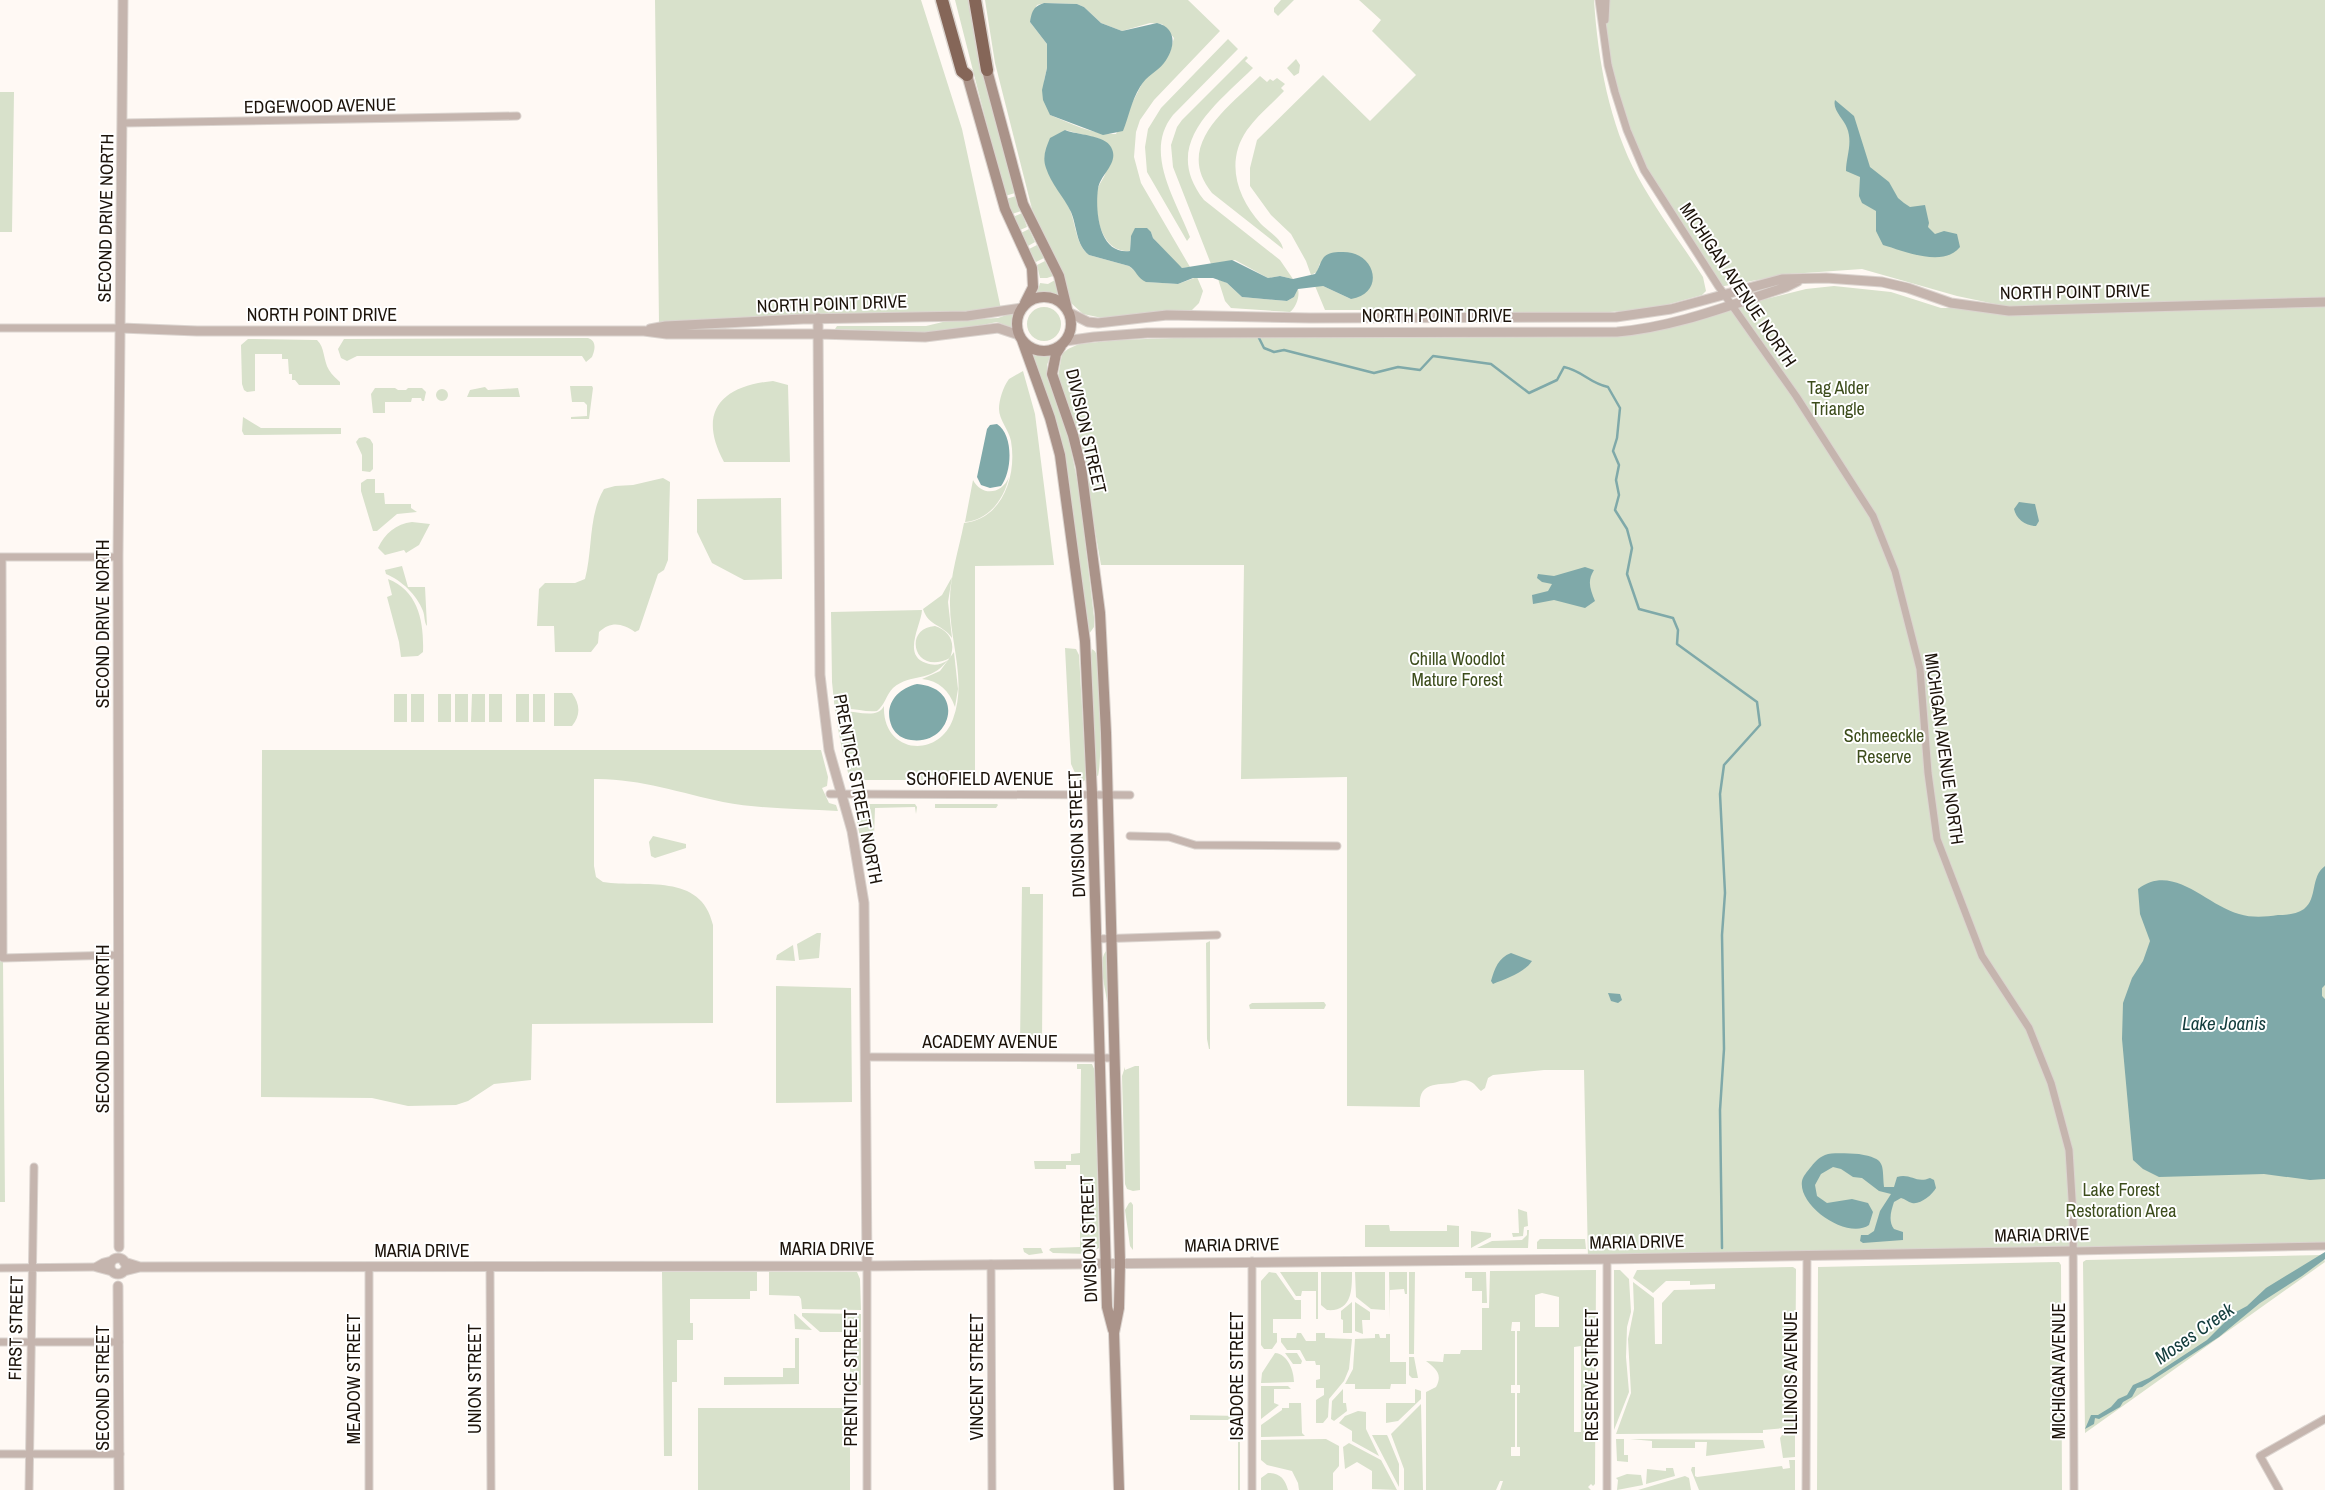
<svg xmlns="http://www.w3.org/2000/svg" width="2325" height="1490" viewBox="0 0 2325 1490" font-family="'Archivo Narrow',sans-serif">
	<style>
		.green { fill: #d8e1cb; fill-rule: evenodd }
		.water { fill: #7fa9a9 }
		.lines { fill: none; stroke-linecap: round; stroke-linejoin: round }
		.stream { stroke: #7fa9a9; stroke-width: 2.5 }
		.minor-casing { stroke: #dbd4cf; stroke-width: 9 }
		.tertiary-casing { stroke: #dbd4cf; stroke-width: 11 }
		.secondary-casing { stroke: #dbd4cf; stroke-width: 12 }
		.motorway-casing { stroke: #dbd4cf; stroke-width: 15 }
		.minor { stroke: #c5b5ae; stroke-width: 7 }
		.tertiary { stroke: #c5b5ae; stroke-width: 9 }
		.secondary { stroke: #aa9389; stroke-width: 10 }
		.motorway { stroke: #856658; stroke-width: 12 }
		.labels { text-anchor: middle; stroke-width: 4; stroke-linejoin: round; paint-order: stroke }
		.street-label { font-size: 18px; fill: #1c130a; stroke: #fff }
		.park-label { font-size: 18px; fill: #3d4d1c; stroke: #fff }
		.water-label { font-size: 19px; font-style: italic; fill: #123c3c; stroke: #fff }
	</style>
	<rect width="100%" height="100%" fill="#fff9f4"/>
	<path class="green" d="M655,0H921L962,129L1001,309L973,313L801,315L659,323Z
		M955,0H970L984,77L1015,193L1005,196Z
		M985,0H1188L1220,31L1154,100L1140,120L1136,132L1134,157L1141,183L1190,267L1182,268L1178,265L1153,238L1151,232L1131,236L1130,251C1100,254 1093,210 1098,188C1100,182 1106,176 1106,170C1105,160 1102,149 1100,139L1065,130L1051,179C1058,189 1065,199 1070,210C1076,225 1076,245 1089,255L1129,266L1147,282L1178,284L1197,277L1203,291L1199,303L1192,310L1150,312L1107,319L1083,314L1071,303L1065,280L1032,209L995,63ZM1045,3L1077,4L1084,7L1101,23L1122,31L1150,23L1162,24L1174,38L1170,52L1146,76L1116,134C1093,135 1072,124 1050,115L1044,81L1047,68V44L1030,22L1037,5Z
		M1281,0H1294L1278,16L1274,12V8Z
		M1359,0H1594C1598,61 1609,123 1638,177C1657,212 1682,244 1703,277L1706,291L1702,295L1651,309L1596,313L1386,314L1360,310H1325L1315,286H1323L1351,299L1320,263L1317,272L1311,275L1306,261L1291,234L1271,215L1250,186V168L1257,140L1323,75L1370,121L1416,75L1372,31L1381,20Z
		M1606,0H2325V1246L1588,1259L1584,1070H1544L1493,1075L1488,1078L1485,1088L1481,1091C1477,1088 1475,1083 1469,1081C1463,1079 1459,1082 1453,1083C1436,1085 1418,1082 1420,1107L1347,1106V777L1241,779L1244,565H1101L1083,463L1058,377L1062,354L1068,349L1079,344L1118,340L1314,333L1645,329L1806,289L1834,286L1891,292L1941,308H2014L1957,296L1862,269L1790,274L1719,287L1644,170L1627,130L1604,35Z
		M1228,39L1238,49L1173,115C1143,152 1176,200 1190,237L1187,241L1147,172L1145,147L1148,129L1161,108Z
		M1246,56L1248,58L1245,61L1253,68C1216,105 1160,144 1204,200L1280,260L1293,279L1280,276L1268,278L1235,260L1211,264L1173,167L1171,145L1177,127L1182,120Z
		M1296,59L1300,65L1299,73L1294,76L1287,68Z
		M1260,76L1267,82L1270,79L1273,81L1277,78L1285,84L1281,88L1284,91C1272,104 1257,116 1247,130C1225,162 1237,197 1261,224C1268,231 1282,239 1283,249L1212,193C1173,145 1229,107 1260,76Z
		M0,92H14L12,232H0Z
		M1016,196L1021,211L1012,214L1006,199Z
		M1022,213L1027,227L1020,230L1013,217Z
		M1029,229L1035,242L1028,246L1021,233Z
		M1037,245L1044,258L1036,262L1029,249Z
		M1045,261L1053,276L1047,278H1040L1037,265Z
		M1218,279L1227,283L1242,297L1287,301L1294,297L1298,289C1300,296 1296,308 1290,312L1231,308L1225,301Z
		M1055,280L1061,297L1048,292L1037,293L1040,283L1048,284Z
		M1027 324a17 17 0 1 1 34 0a17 17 0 1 1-34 0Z
		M1015,312L1013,328L997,322L947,332L925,333L835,329L837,326H926L947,321L998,318Z
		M588,338C597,341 595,350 592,357L586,362L582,356H357L347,361L341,358L338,349L344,339Z
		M248,339L317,340C325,347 323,360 329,370C332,375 336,378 340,382V385H299L295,380H292V374H289L288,359H282V354H255V391L247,392L244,390L242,384L241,345Z
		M1029,352L1038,356L1051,354L1047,365V377L1068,435L1079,489L1094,617V627L1089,634L1069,481L1060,432Z
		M1023,371L1035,414L1054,565L975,566V780H850L842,750L835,712C849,707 876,722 884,706C882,753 938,760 953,719C967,681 950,643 950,605C949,579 959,549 964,523C1003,519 1017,475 1011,441C1009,430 999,420 999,409C999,400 1003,387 1009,379Z
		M773,381L788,385L790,462H724C697,412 721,386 773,381Z
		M570,386H592L593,388L589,419H571V417L587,416V405L584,402H572Z
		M485,387L488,390L518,388L520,397H467L470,390Z
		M375,388H395L398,390H406L408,388H422L426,392L424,401H422L421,398H412L411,402H385V413H373L371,394Z
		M436 395a6 6 0 1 1 12 0a6 6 0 1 1-12 0Z
		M243,417L261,428H341V434L244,435L242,431Z
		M365,437L370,439L373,444V469L370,472L362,471V455L356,442L359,438Z
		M1009,477C1004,499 989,520 965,522L973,480C982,497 1002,494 1009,477Z
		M663,478L670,482L668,560L664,570L658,574L639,630L635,632C622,623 611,621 599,632L598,643L591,652H555L554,626H537L539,589L545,583H575L585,579C593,549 588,516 604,489L615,486L633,485Z
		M367,479H375V493H384L385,504H411V508L417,512L397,514L377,531H373L361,491V483Z
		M781,498L782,579L744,580L712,563L697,532V499Z
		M412,522L430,524L419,545L406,553L404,550L385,555L378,548C385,533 396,524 412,522Z
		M402,566L408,587H425L427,626C424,622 425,616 423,611C417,595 401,580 386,574L385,570Z
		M952,577L948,602L952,638C944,625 928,626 923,609L942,595Z
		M388,579C419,591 424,623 423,652L418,656L401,657L399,642L387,597L392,595Z
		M922,610C921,626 902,655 926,663C934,666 941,665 948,660C929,684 912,672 893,688C886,695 885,705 877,711C863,713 849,705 835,711L832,682L831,612Z
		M935,626C950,631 956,643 950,658C914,677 902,628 935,626Z
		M1065,648L1076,649L1079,655L1086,775L1085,780L1080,784L1071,764Z
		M1092,649C1095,651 1095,651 1097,655C1102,669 1102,760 1098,776L1096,775L1090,661Z
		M954,652L958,689L955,707C949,690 939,681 922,679L940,671Z
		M554,693H572C580,704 581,715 572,726H554Z
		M394,694H407V722H394Z
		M411,694H424V722H411Z
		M438,694H451V722H438Z
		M455,694H468V722H455Z
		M472,694H485V722H471Z
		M489,694H502V722H489Z
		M516,694H529V722H516Z
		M533,694H545V722H533Z
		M262,750H821L828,777L827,786L822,788L829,803L836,805L838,811C800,809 760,809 723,802C681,793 637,778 594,779V866L596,877L603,882C644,888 701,872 713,925V1023L532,1024L531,1080L494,1084L468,1101L456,1105L408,1106L372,1098L261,1097Z
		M855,804H915L917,807L916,814L915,807L875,808L873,867L866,863L854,809Z
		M935,804H997L998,805L996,808H935Z
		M653,836L686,844V848L655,858L651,856L649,842Z
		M1022,887H1030V894H1043L1042,1045H1020Z
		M817,933H821L819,958L799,960L797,944Z
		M1210,941V1049H1209L1207,1039L1206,943Z
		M793,945L795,961L776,960L777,955Z
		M1106,951L1108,1002H1107C1106,989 1097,962 1106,951Z
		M3,960L5,1202H0V961Z
		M776,986L851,988L852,1102L776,1103Z
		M1324,1002L1326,1005L1324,1009H1250L1249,1005L1252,1003Z
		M1077,1064H1092L1095,1071L1099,1248L1088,1254L1053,1253L1049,1250L1051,1248L1080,1247V1165H1066V1169H1035L1034,1161H1071V1154L1080,1153L1081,1069H1077Z
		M1135,1066H1139L1140,1190L1133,1191L1127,1189L1125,1184L1122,1076L1125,1067V1070Z
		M1129,1203L1131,1202L1133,1205V1250L1130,1246L1125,1210Z
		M1518,1209L1527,1212L1528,1226L1524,1227L1523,1236L1513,1237L1512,1233H1519Z
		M1365,1225H1389L1390,1231H1447V1225L1459,1226V1247H1365Z
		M1527,1230H1529L1528,1248H1477L1492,1241L1522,1240L1527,1235Z
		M1471,1231L1491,1233V1237L1471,1248Z
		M1540,1239H1585L1586,1249H1537V1242Z
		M1023,1248H1041L1043,1253L1029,1255L1024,1252Z
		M2323,1255L2325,1262L2085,1433L2083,1262L2086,1260Z
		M2059,1262L2061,1265L2062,1490H1817L1818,1267Z
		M1793,1267L1796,1269L1795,1427L1763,1430V1433L1616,1434L1631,1393L1628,1339L1634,1309L1633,1282L1654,1298L1655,1344H1662V1303L1674,1290L1715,1289V1284L1690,1285V1281H1666L1653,1293L1633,1278L1637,1270Z
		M1596,1270L1595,1484L1593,1486L1591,1484L1588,1487L1591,1490H1500L1503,1481H1500L1496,1490H1426V1392L1436,1387C1443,1374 1436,1369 1426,1361L1443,1362L1444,1354H1460L1461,1350H1482V1308H1489L1490,1271ZM1542,1293L1559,1297V1327H1535V1295ZM1520,1322V1331H1517V1385H1520V1393H1517V1447H1520V1456H1511V1447H1515V1393H1511V1385H1515V1331H1511L1512,1322ZM1581,1346V1432H1574V1347Z
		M1614,1270H1620L1629,1279L1631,1312L1627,1327L1626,1357L1629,1392L1614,1430Z
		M662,1272H757V1291H750V1299H690V1323H693V1340H677V1382H672V1456H664Z
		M769,1272H857L860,1279L861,1310L802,1309L801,1299L799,1296L769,1295Z
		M1269,1272L1276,1273L1295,1300H1301V1319H1273V1333H1277V1342L1272,1349H1264L1261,1345V1281Z
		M1280,1272H1318V1319H1316V1291H1302L1301,1296H1296Z
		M1321,1272H1352C1352,1290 1352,1312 1327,1310L1321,1305Z
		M1355,1272H1385V1310L1371,1309L1356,1297Z
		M1389,1272H1407V1294H1405L1404,1289L1390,1290V1320Z
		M1409,1272H1415L1414,1354H1409Z
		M1465,1272H1486L1487,1303H1482V1291H1472V1278H1465Z
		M1352,1302V1333H1343V1320L1341,1319V1311Z
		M1355,1302L1370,1312V1320H1362L1363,1334L1355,1331Z
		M802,1313L861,1314V1332H820L802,1316Z
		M794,1314H795L812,1330L795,1329Z
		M1297,1333H1301L1306,1341H1316V1333H1325V1338L1352,1339L1349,1369L1344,1381L1329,1399L1328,1417L1323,1423H1316V1400L1324,1395V1388H1316V1380L1320,1379V1365H1316L1315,1361H1306L1300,1350H1287L1281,1342V1338H1296Z
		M1375,1334H1379L1380,1338H1386V1334H1390V1362H1406V1384H1391L1390,1389H1355V1384H1345L1353,1369L1355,1339L1375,1338Z
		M795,1338H799V1384L724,1385V1377H783V1368H795Z
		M850,1338H861V1385H850Z
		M1275,1353C1288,1354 1294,1371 1294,1382L1261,1383L1262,1373Z
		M1285,1353H1297L1302,1361L1301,1364H1293Z
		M1409,1357H1414L1418,1378H1412L1409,1375Z
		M1261,1386H1288L1291,1389H1274V1403L1279,1405L1261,1419Z
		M1343,1389V1403H1346L1347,1411L1334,1421L1331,1419L1332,1401Z
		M1415,1389L1421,1391V1399L1398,1421L1386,1423V1403H1415Z
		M1289,1403H1301L1302,1433L1305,1436L1261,1437V1425L1282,1410V1408H1289Z
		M1421,1404L1423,1490H1404V1469L1391,1434Z
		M698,1408H850V1490H698Z
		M1358,1411L1366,1412V1429L1379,1456L1352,1441V1431L1339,1423L1345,1416Z
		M1190,1415L1240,1416V1420H1190Z
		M1372,1435H1387L1388,1437L1399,1464V1487Z
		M1782,1435H1795V1457L1783,1458L1780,1438Z
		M1326,1439L1339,1446V1466L1333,1473V1490H1299L1298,1483L1292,1471L1267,1465L1261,1460V1440Z
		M1616,1439H1624V1455H1628V1462L1617,1461Z
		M1630,1439L1763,1440L1765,1448L1706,1456L1707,1442H1695V1448H1652V1441Z
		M1238,1442H1240V1490H1238Z
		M1349,1443L1381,1460L1397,1490L1372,1489V1471L1357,1462L1345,1469L1343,1447Z
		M1789,1460H1795V1490H1699L1691,1470L1692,1467H1695V1476L1697,1477L1782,1466L1783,1469L1790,1468Z
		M1666,1468H1673L1675,1476L1646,1484L1647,1469L1666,1471Z
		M1268,1473C1280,1473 1285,1479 1288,1490H1261V1478Z
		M1627,1474L1641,1475L1643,1485L1617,1490L1618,1480L1616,1478Z
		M1685,1476L1689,1478L1691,1490H1638Z"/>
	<path class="water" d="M1044,3L1077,4L1084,7L1101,23L1122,31L1157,23C1178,28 1175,49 1164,63C1156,73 1147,75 1140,87C1131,102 1129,116 1123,131L1103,135L1050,115L1043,100L1042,90L1047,68V44L1030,22C1032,11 1033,7 1044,3Z
		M1835,100L1854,116L1870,167L1889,182L1898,198L1904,203L1910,207L1925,205L1929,223L1928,227L1935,234L1944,231L1957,234L1960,247C1943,268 1904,251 1883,245L1876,231V211L1862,203L1859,196L1860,177L1846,171C1846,157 1853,143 1847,128C1844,119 1832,110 1835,100Z
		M1065,130C1077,135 1105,135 1111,147C1120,163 1100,174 1098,189C1095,211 1099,255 1130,251L1131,236L1135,228H1147L1151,232L1153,238L1182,268L1232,260L1268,278L1280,276L1293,279L1315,274C1319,269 1320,262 1324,257C1329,252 1336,252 1343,252C1377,252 1385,294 1351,299L1323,286L1298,289L1294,297L1287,301L1242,297L1227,283L1213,278H1193L1178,284L1146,282C1138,279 1136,270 1129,266L1089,255C1076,245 1077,226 1071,212C1064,197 1051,184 1046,168C1042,157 1046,148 1050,138Z
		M997,424C1014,435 1012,472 1001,486L990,488L981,485L977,477L987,429L990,425Z
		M2019,502L2035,504L2039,521L2036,526C2026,526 2016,519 2014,509Z
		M1585,567L1594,570C1587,581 1590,589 1595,601L1585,608L1554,600L1533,604L1532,595L1548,591L1552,584L1542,582L1537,578L1538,574L1554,576Z
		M917,684C967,688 951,746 911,740C903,739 896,735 892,727C883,706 896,689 917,684Z
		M2325,866V985L2322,988V996L2325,999V1179L2310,1180L2264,1174L2159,1177L2143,1169L2133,1160L2122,1039L2123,1003L2132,978L2143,961L2150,941L2140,914L2138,889C2173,862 2206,905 2239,914C2252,918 2265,917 2278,915C2286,915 2297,914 2304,909C2318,898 2310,877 2325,866Z
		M1511,953L1532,961C1524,973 1506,979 1493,984L1491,981C1495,968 1498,958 1511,953Z
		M1608,993L1620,994L1622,1000L1618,1003L1611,1001Z
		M1859,1154C1886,1159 1882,1163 1884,1187H1894L1897,1177C1911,1173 1916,1184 1930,1178L1934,1180L1936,1188C1932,1195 1920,1205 1912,1203C1908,1202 1905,1199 1901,1198L1894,1202C1891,1211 1888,1221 1894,1229L1903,1232V1240L1863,1243L1860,1241L1861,1235H1868L1874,1231L1880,1211L1891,1194L1879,1191L1862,1178L1853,1177L1841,1169L1833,1167L1821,1174L1815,1185L1817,1196L1827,1203L1852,1199L1868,1203L1873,1212L1869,1225C1848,1240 1798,1207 1802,1181C1803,1176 1807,1172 1810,1168C1814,1163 1818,1158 1825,1155C1834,1152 1849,1154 1859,1154Z
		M2325,1252V1259L2302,1276L2260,1303L2219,1337L2142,1387L2137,1388L2132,1397L2123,1402L2120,1407L2099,1419L2095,1418L2094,1424L2085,1429L2091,1415H2098L2111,1407L2118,1399L2127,1395L2133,1385L2149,1378L2207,1340L2234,1313L2247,1306L2266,1288Z"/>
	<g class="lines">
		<path class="stream" d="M1258,336L1264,348L1274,352L1284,350L1374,373L1398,367L1420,370L1433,356L1491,364L1529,393L1557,380L1564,367C1583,371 1589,383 1608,387L1620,408L1617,438L1613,451L1619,465L1616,480L1619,495L1615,510L1627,529L1632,548L1627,574L1639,609L1673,618L1678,630L1677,644L1757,702L1760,725L1724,765L1720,794L1725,893L1722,935L1724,1049L1720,1110L1722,1248"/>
		<defs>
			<path id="minor" d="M1599,0L1608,65L1615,92L1627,130L1644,170L1719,287L1796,396L1873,516L1895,571L1920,669L1928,773L1937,839L1982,956L2029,1028L2051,1083L2069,1150L2073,1215L2074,1490
				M1605,20L1606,0
				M123,123L517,116
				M0,328H121
				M0,557H118
				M2,557L3,958L119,955
				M830,794L1130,795
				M1130,836L1169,837L1195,845L1337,846
				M1096,939L1217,935
				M865,1057L1113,1058
				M2073,1251L2325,1246
				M1252,1261V1490
				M991,1264L992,1490
				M867,1266V1490
				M369,1267V1490
				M490,1267L491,1490
				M0,1268L97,1267
				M0,1342H119
				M0,1454H120
				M29,1490L34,1167
				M1607,1490V1259
				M1806,1490L1807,1256
				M2279,1490L2260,1456L2325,1419"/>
			<path id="tertiary" d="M1070,313L1088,322L1098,323L1167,315L1310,318L1616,317L1671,309L1782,279L1826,278L1882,282L1908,288L1951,303L2009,311L2325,302
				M818,318L820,675L829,750L852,831L864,903L867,1266
				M121,328L197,331H644L667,334H818L925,337L998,328L1019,335
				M650,329L666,326L803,319L967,316L1021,308
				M1065,341L1094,337L1147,333L1617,332C1676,327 1730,305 1786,287L1798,281
				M119,1247L118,557L123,0
				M110 1266a8 8 0 1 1 16 0a8 8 0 1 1-16 0Z
				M140,1267L867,1266L1607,1259L2073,1251
				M112,1271L97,1267L104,1263L112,1261
				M124,1271L140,1267L124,1262
				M118,1286L119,1490"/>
			<path id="secondary" d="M987,70L1023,204L1059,276L1067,309
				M967,75L1005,209L1032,268L1033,287L1025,303
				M1017 324a27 27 0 1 1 54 0a27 27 0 1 1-54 0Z
				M1022,340L1050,418L1060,455L1085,641L1092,794L1107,1307L1113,1330
				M1061,346L1056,354L1052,374L1073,435L1081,467L1100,613L1106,733L1120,1263L1119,1308L1114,1333L1119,1490"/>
			<path id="motorway" d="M942,0L962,71L967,75
				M975,0L987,70"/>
		</defs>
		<use href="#minor" class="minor-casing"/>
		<use href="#tertiary" class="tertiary-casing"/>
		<use href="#secondary" class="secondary-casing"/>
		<use href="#motorway" class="motorway-casing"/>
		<use href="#minor" class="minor"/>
		<use href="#tertiary" class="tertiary"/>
		<use href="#secondary" class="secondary"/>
		<use href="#motorway" class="motorway"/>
	</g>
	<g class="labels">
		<g class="street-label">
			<text transform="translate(320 106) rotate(-1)" y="6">EDGEWOOD AVENUE</text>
			<text transform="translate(106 218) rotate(-89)" y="6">SECOND DRIVE NORTH</text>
			<text transform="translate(1738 285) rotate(56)" y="6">MICHIGAN AVENUE NORTH</text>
			<text transform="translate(2075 292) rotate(-1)" y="6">NORTH POINT DRIVE</text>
			<text transform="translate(832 304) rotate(-2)" y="6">NORTH POINT DRIVE</text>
			<text x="322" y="321">NORTH POINT DRIVE</text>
			<text x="1437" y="322">NORTH POINT DRIVE</text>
			<text transform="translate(1086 431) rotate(77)" y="6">DIVISION STREET</text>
			<text transform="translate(103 624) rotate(-90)" y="6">SECOND DRIVE NORTH</text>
			<text transform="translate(1944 749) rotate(82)" y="6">MICHIGAN AVENUE NORTH</text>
			<text x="980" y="785">SCHOFIELD AVENUE</text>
			<text transform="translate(858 789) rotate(79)" y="6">PRENTICE STREET NORTH</text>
			<text transform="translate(1077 834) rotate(-92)" y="6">DIVISION STREET</text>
			<text transform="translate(103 1029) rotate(-90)" y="6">SECOND DRIVE NORTH</text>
			<text x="990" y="1048">ACADEMY AVENUE</text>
			<text transform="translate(2042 1235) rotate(-1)" y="6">MARIA DRIVE</text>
			<text transform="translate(1089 1239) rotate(-92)" y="6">DIVISION STREET</text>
			<text transform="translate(1637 1242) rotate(-1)" y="6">MARIA DRIVE</text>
			<text transform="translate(1232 1245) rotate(-1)" y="6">MARIA DRIVE</text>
			<text x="827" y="1255">MARIA DRIVE</text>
			<text x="422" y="1257">MARIA DRIVE</text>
			<text transform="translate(16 1328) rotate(-89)" y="6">FIRST STREET</text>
			<text transform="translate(2059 1371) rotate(-90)" y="6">MICHIGAN AVENUE</text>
			<text transform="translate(1791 1373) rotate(-90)" y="6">ILLINOIS AVENUE</text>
			<text transform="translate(1592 1375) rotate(-90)" y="6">RESERVE STREET</text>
			<text transform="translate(1237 1376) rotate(-90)" y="6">ISADORE STREET</text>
			<text transform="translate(977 1377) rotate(-90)" y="6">VINCENT STREET</text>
			<text transform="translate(851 1378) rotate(-90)" y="6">PRENTICE STREET</text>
			<text transform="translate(354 1379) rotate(-90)" y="6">MEADOW STREET</text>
			<text transform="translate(475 1379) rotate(-90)" y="6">UNION STREET</text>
			<text transform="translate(103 1388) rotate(-90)" y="6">SECOND STREET</text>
		</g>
		<g class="park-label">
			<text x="1838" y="394">Tag Alder<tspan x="1838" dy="21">Triangle</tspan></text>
			<text x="1457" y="665">Chilla Woodlot<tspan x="1457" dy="21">Mature Forest</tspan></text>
			<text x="1884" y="742">Schmeeckle<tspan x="1884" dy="21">Reserve</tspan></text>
			<text x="2121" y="1196">Lake Forest<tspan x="2121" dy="21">Restoration Area</tspan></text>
		</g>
		<g class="water-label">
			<text x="2224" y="1030">Lake Joanis</text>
			<text transform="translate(2194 1333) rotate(-35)" y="7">Moses Creek</text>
		</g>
	</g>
</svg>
